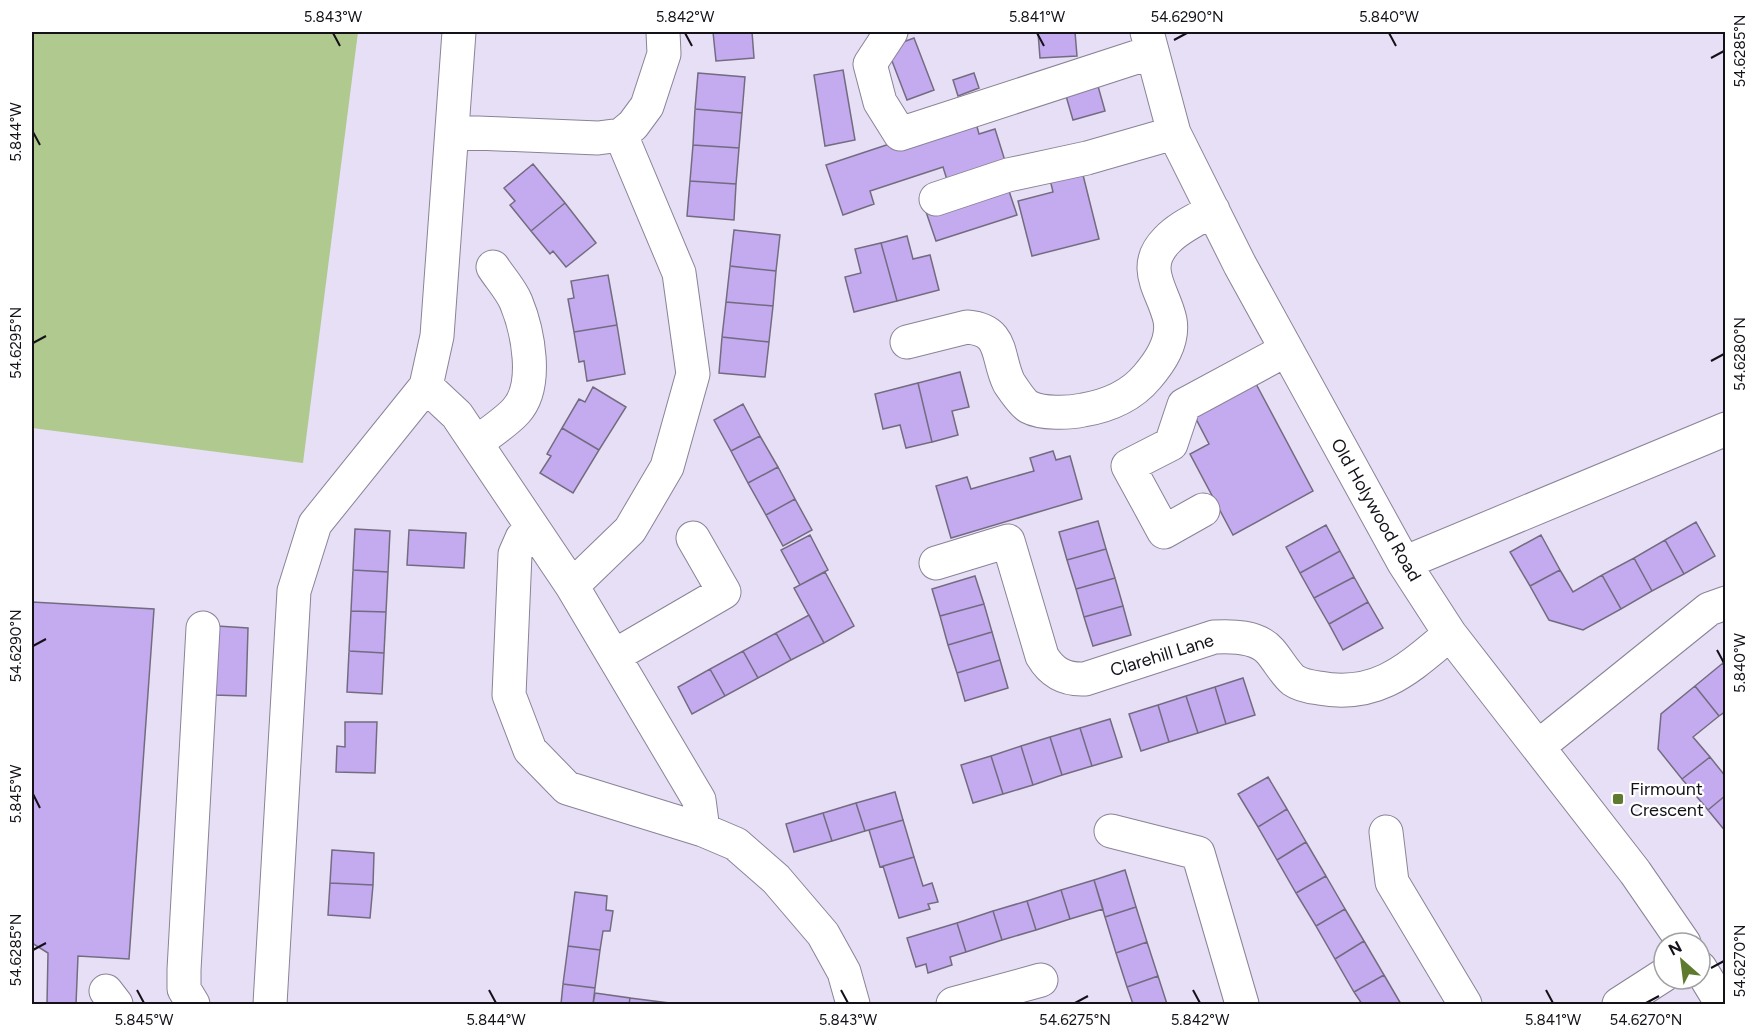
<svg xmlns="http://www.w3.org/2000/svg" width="1757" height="1036" viewBox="0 0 1757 1036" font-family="Figtree,sans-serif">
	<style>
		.green { fill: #b0c98f }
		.building { fill: #c4abf0; stroke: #736c80; stroke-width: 1.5 }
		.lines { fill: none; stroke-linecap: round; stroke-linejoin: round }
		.minor-casing { stroke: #8a8397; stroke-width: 35 }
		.minor { stroke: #fff; stroke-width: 33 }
		.ticks { fill: none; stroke: #141119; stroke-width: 2 }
		.poi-dot { fill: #5e7a2e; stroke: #fff; stroke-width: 2 }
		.labels { text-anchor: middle; stroke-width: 4.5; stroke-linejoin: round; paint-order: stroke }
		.street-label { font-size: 18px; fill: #141119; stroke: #fff }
		.poi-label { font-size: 18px; fill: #141119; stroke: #fff; text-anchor: start }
		.neatline { fill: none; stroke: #141119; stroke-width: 2 }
		.ticks-label { font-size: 15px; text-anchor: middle; fill: #141119 }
	</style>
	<rect width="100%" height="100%" fill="#e6dff5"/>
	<path class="green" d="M32,32H358L303,463L32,428Z"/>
	<path class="building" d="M713,32H752L754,58L716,61Z
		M1038,32H1075L1077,56L1040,58Z
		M914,38L934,90L907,100L887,48Z
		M843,70L855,140L825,146L814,75Z
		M698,73L745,77L742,113L695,109Z
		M974,73L979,88L958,96L953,80Z
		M1096,79L1105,111L1073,120L1064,89Z
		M695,109L742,113L739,148L693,145Z
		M974,116L979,134L995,129L1006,164L948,183L943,167L870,191L874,204L843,215L826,165Z
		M693,145L739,148L736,184L690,181Z
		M1080,163L1099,239L1032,256L1018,201L1053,192L1048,171Z
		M533,164L565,203L531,231L510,205L515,201L504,188Z
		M690,181L736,184L734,220L687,216Z
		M1006,182L1017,215L936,241L925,209Z
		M565,203L596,243L566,267L553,251L550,254L531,231Z
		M734,230L780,235L776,271L730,266Z
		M907,236L913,259L930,255L939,290L897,301L881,243Z
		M881,243L897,301L854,312L845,277L861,273L855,249Z
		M730,266L776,271L773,306L726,302Z
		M608,275L617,325L574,332L568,299L574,298L571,281Z
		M726,302L773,306L769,342L722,337Z
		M617,325L625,374L587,381L584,361L579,362L574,332Z
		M722,337L769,342L765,377L719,373Z
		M960,372L969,407L952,411L958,435L932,442L918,383Z
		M1255,382L1313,491L1233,535L1190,454L1209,444L1194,415Z
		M918,383L932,442L906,448L900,425L883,429L875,394Z
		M593,387L626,407L599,450L562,428L579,399L585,402Z
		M743,404L760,436L731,451L714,420Z
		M562,428L599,450L573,493L540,473L551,456L547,454Z
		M760,436L778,467L748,483L731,451Z
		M1053,451L1056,460L1070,456L1082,499L951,538L936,486L967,477L971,489L1034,471L1030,458Z
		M778,467L795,499L766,515L748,483Z
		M795,499L812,530L783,546L766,515Z
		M1098,521L1106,549L1067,560L1059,532Z
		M1696,522L1715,556L1684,574L1665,540Z
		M1326,525L1340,551L1300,573L1286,547Z
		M355,529L390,531L388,572L353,570Z
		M409,530L466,533L464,568L407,565Z
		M810,535L828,570L800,585L781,550Z
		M1541,535L1560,570L1530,586L1510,552Z
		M1665,540L1684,574L1652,591L1634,558Z
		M1106,549L1115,578L1076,589L1067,560Z
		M1340,551L1354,577L1314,598L1300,573Z
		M1634,558L1652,591L1621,609L1602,575Z
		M353,570L388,572L386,612L351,611Z
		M1560,570L1573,592L1602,575L1621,609L1583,630L1549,620L1530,586Z
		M825,572L854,626L824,643L794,588Z
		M975,576L984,604L940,616L932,589Z
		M1354,577L1368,602L1329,624L1314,598Z
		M1115,578L1123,606L1084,617L1076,589Z
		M32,602L154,609L129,959L78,956L76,1004H47L48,953L32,943Z
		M1368,602L1383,628L1343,650L1329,624Z
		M984,604L992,632L948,645L940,616Z
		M1123,606L1131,635L1093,646L1084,617Z
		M351,611L386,612L384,653L349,651Z
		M809,615L824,643L791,660L776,633Z
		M217,626L248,628L246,696L214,695Z
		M992,632L1000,660L957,673L948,645Z
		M776,633L791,660L758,678L743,651Z
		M349,651L384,653L382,694L347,692Z
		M743,651L758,678L725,696L710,669Z
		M1000,660L1008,688L965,701L957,673Z
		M1723,663L1726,667V711L1719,716L1695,686Z
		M710,669L725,696L692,714L678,687Z
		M1243,678L1255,715L1226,724L1215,687Z
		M1695,686L1719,716L1693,737L1710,757L1682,779L1658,749L1661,714Z
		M1215,687L1226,724L1198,733L1186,696Z
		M1186,696L1198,733L1169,742L1158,705Z
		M1158,705L1169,742L1141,751L1129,714Z
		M1110,719L1122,757L1092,766L1080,728Z
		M345,722H377L375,773L336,772L337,746L345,747Z
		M1080,728L1092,766L1062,775L1050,737Z
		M1050,737L1062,775L1033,785L1021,746Z
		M1021,746L1033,785L1003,794L991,756Z
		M991,756L1003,794L973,803L961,765Z
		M1710,757L1726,777V795L1708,810L1682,779Z
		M1268,777L1287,809L1258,827L1238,794Z
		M895,792L903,820L865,831L856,803Z
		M1726,795V832L1708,810Z
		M856,803L865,831L832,841L823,813Z
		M1287,809L1306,842L1277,860L1258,827Z
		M823,813L832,841L794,852L786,824Z
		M903,820L914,857L880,867L869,830Z
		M1306,842L1326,876L1296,893L1277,860Z
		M332,850L374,853L373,885L330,883Z
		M914,857L923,886L932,883L938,902L928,904L930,909L899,918L883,866Z
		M1125,870L1136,907L1105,917L1094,880Z
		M1326,876L1345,909L1316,926L1296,893Z
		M1094,880L1103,909L1070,919L1061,890Z
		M330,883L373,885L370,918L328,915Z
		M1061,890L1070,919L1036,930L1027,901Z
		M575,892L607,896L606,910L613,911L610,931H603L600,950L568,946Z
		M1027,901L1036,930L1002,940L993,911Z
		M1136,907L1147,942L1116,953L1105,917Z
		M1345,909L1364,941L1335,959L1316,926Z
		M993,911L1002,940L966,952L957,923Z
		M957,923L966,952L950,957L952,965L928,973L926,964L916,967L907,938Z
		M1364,941L1384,975L1354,992L1335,959Z
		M1147,942L1158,976L1127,987L1116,953Z
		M568,946L600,950L595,988L563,984Z
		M1384,975L1401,1004H1362L1354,992Z
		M1158,976L1167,1004H1133L1127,987Z
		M563,984L595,988L593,1004H561Z
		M595,993L630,998L629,1004H593Z
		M630,998L669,1003V1004H629Z"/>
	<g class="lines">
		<defs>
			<path id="minor" d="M891,32L870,64L880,102L900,134L1152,52
				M1147,32L1174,133L1240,265L1404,563L1450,634L1635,872L1684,943
				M452,132L598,138L621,135L633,125L647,106L664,54L663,32
				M936,199L1008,175L1087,158L1174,133
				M907,342L967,327C1005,330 996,357 1009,383C1013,389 1023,404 1029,407C1042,414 1069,413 1083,410C1107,406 1131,396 1147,377C1160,362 1174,342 1170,320C1164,291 1139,268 1167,240C1179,227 1198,219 1213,210
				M426,386L457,415L572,586L699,800L703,830
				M476,443C489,433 505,423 516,411C539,386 528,331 516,302C511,290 500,278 493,267
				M1203,510L1164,532L1128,466L1171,444L1184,405L1286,350
				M532,527L522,538L515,554L509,695L530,750L567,788L703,830L736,844L776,879L823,934L844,972L853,1004
				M936,563L1008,541L1042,656C1052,673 1065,680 1085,679L1214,637C1232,636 1257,636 1270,651C1278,660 1284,672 1293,680C1300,685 1311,687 1319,688C1378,699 1409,668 1450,634
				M1404,563L1726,429
				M572,586L630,530L667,467L693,374L679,273L621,135
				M614,656L724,592L693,538
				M1539,746L1709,609L1726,603
				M1111,831L1198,853L1242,1004
				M1386,832L1392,882L1465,1004
				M1700,968L1722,1004
				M106,991L116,1004
				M193,1004L184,989V970L203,628
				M270,1004L294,591L315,524L426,386L437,336L459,32
				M953,1004L1041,980
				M1619,1004L1664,975"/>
		</defs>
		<use href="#minor" class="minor-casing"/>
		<use href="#minor" class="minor"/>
	</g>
	<path class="ticks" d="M333,33L340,46M685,33L692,46M1037,33L1044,46M1389,33L1396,46M1174,40L1187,33M1711,58L1724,51M33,132L40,145M33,343L46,336M1711,361L1724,354M33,646L46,639M1717,650L1724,663M33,794L40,808M33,950L46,943M1711,968L1724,961M137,990L144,1003M489,990L496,1003M841,990L848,1003M1193,990L1200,1003M1546,990L1553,1003M1075,1003L1088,996M1646,1003L1659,996"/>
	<rect class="poi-dot" x="1612" y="793" width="12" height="12" rx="3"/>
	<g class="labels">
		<g class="street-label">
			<text transform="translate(1376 510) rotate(60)" y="6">Old Holywood Road</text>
			<text transform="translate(1162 655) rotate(-17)" y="6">Clarehill Lane</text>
		</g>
		<g class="poi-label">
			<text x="1630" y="795">Firmount<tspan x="1630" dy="21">Crescent</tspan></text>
		</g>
	</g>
	<rect width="1757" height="1036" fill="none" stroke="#ffffff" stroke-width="66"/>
	<g transform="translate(1682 961) rotate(332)"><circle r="28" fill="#ffffff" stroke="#a1a0a3" stroke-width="1.5"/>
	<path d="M0-4.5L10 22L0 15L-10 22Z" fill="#5e7a2e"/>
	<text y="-9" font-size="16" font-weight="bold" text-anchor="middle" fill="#141119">N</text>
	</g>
	<rect x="33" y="33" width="1691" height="970" class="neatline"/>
	<g class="ticks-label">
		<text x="333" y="22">5.843°W</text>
		<text x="685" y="22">5.842°W</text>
		<text x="1037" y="22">5.841°W</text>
		<text x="1187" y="22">54.6290°N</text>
		<text x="1389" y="22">5.840°W</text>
		<text transform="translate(1740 51) rotate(-90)" y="5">54.6285°N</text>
		<text transform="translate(16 132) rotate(-90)" y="5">5.844°W</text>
		<text transform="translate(16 343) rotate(-90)" y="5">54.6295°N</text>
		<text transform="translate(1740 354) rotate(-90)" y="5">54.6280°N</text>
		<text transform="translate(16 646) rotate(-90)" y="5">54.6290°N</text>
		<text transform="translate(1740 663) rotate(-90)" y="5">5.840°W</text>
		<text transform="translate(16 794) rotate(-90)" y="5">5.845°W</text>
		<text transform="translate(16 950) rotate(-90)" y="5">54.6285°N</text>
		<text transform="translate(1740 961) rotate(-90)" y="5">54.6270°N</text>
		<text x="144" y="1025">5.845°W</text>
		<text x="496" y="1025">5.844°W</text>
		<text x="848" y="1025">5.843°W</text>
		<text x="1075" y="1025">54.6275°N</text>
		<text x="1200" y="1025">5.842°W</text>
		<text x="1553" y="1025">5.841°W</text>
		<text x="1646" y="1025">54.6270°N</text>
	</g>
</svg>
